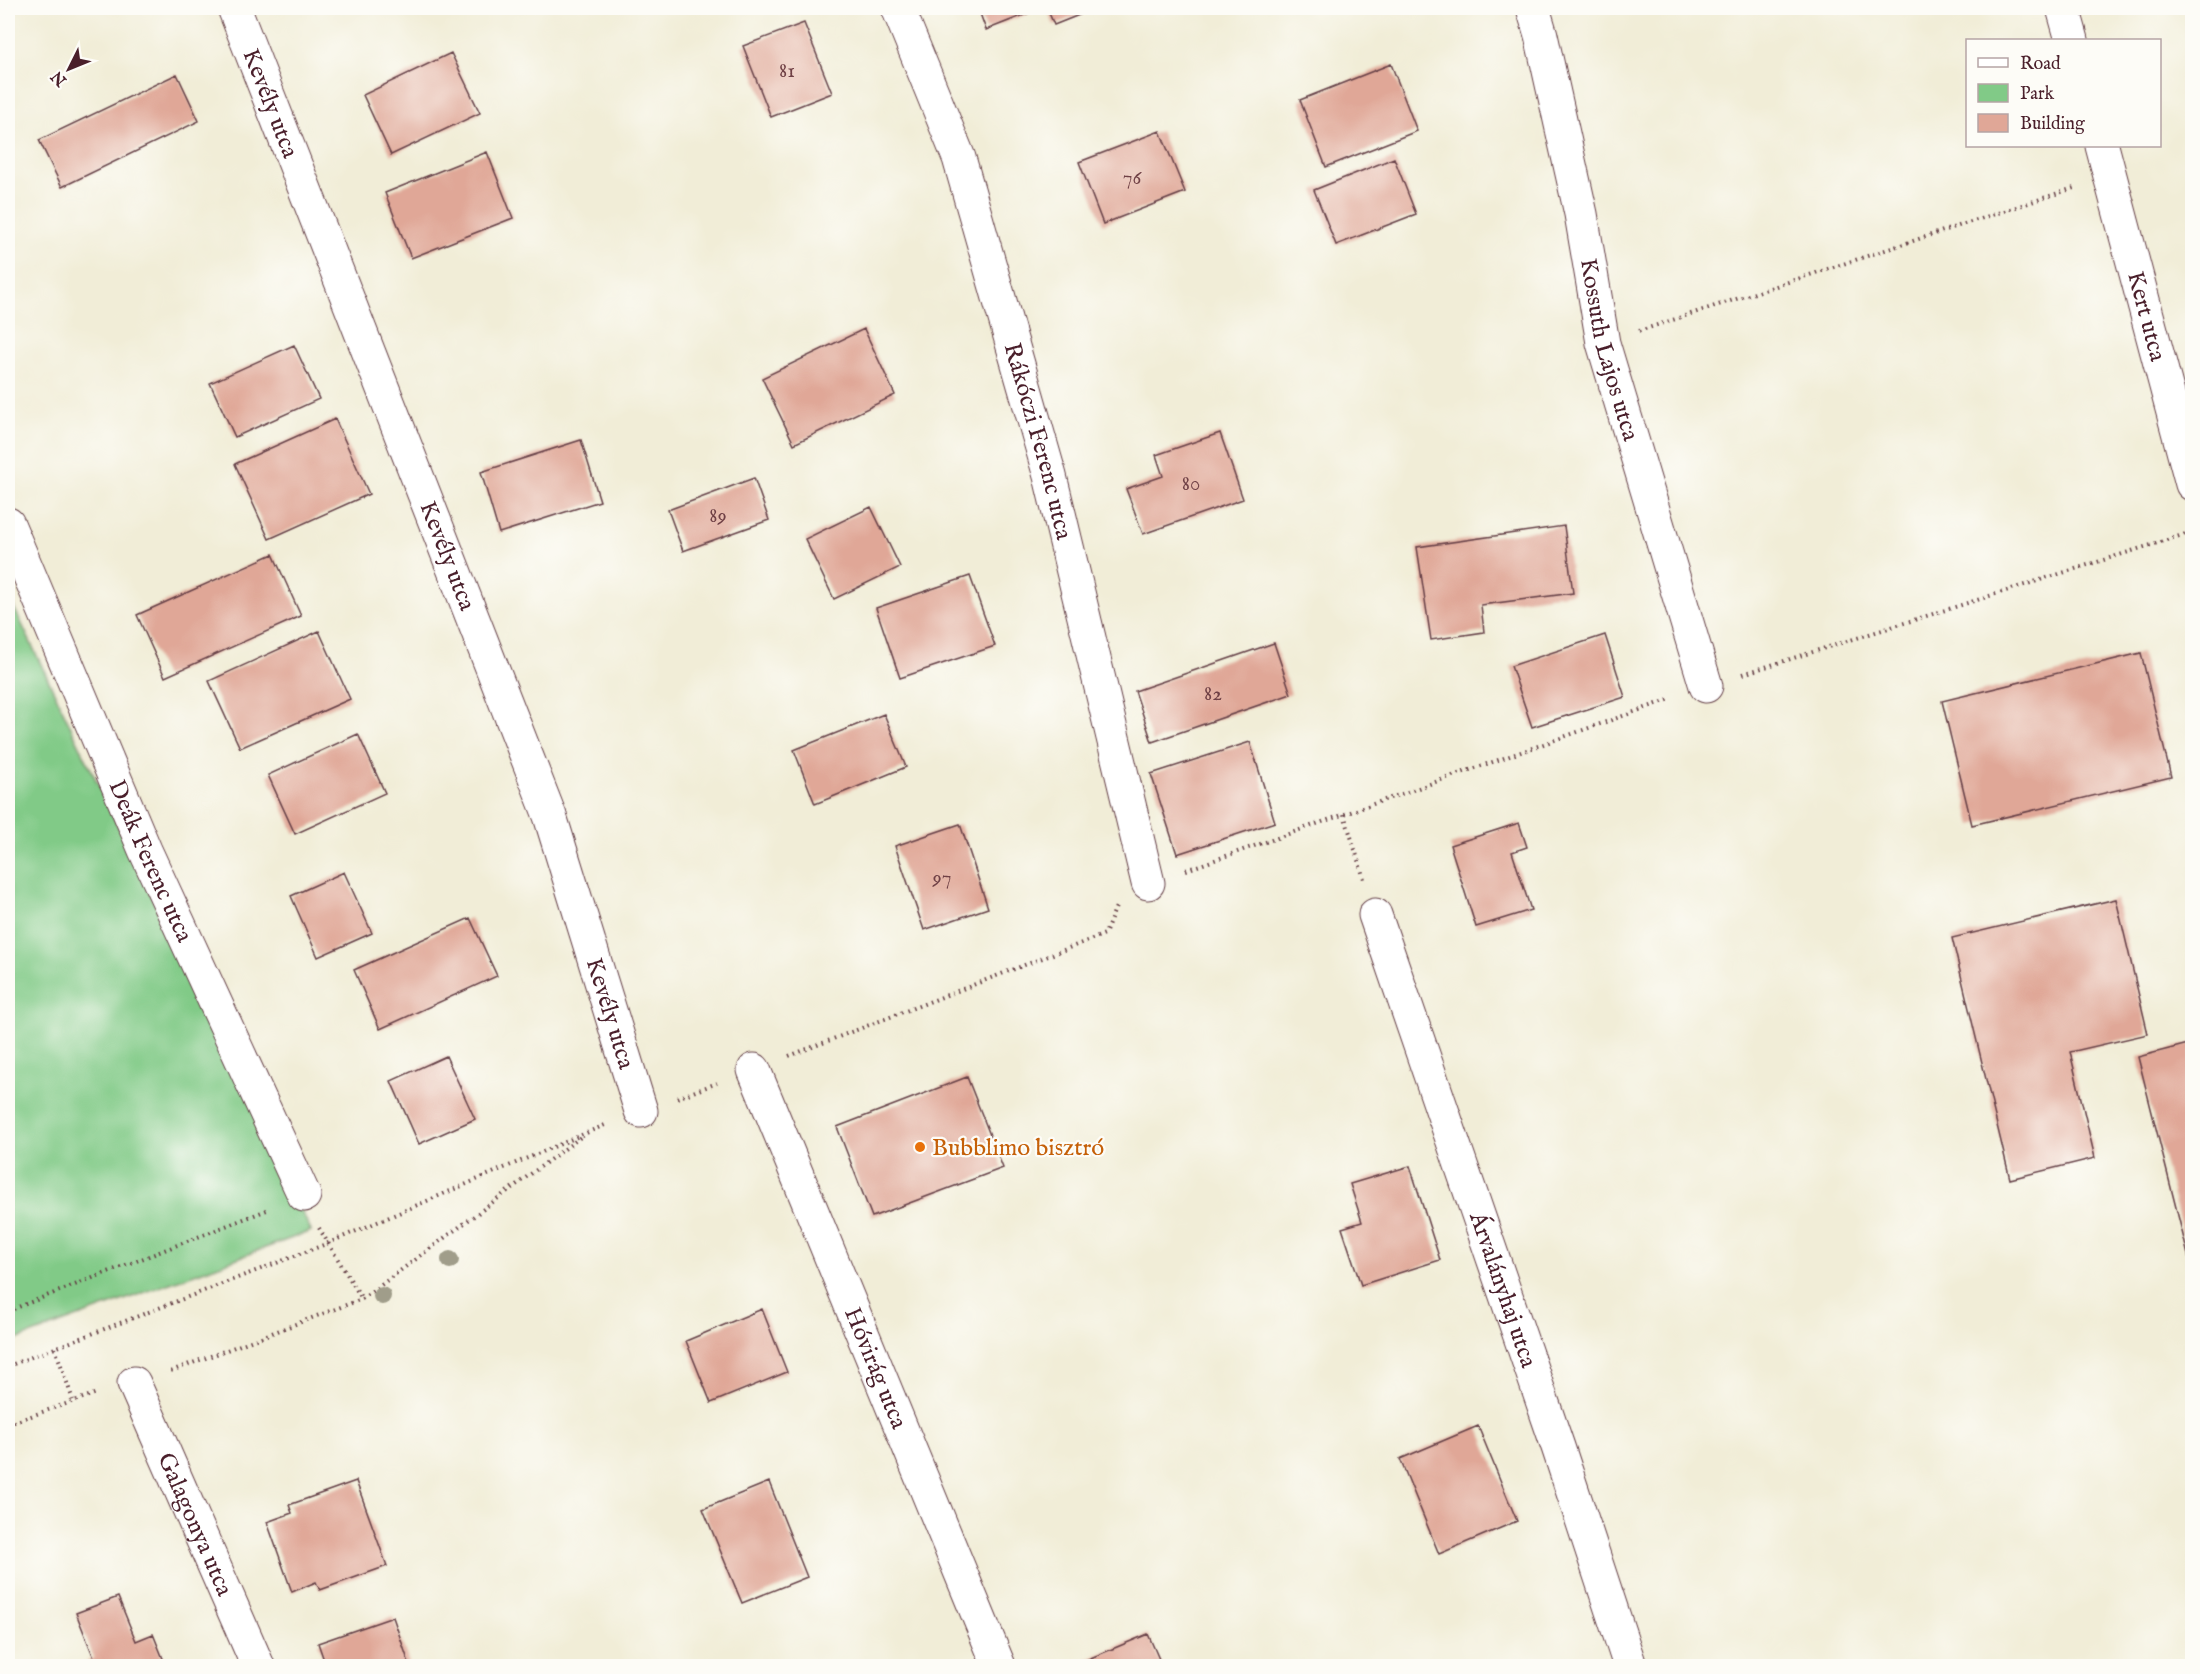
<svg xmlns="http://www.w3.org/2000/svg" width="2200" height="1674" viewBox="0 0 2200 1674" font-family="'IM FELL English',serif">
	<style>
		.green { fill: #81ca87; stroke: #667459; stroke-width: 1.5 }
		.building { fill: #e0a797 }
		.lines { fill: none; stroke-linecap: round; stroke-linejoin: round }
		.street-casing { stroke: #633e45; stroke-width: 35 }
		.path { stroke: #633e45; stroke-width: 4; stroke-dasharray: 1.5 4.5; stroke-linecap: butt }
		.street { stroke: #fff; stroke-width: 33 }
		.tree { fill: #a09d8a }
		.food-dot { fill: #e8710a; stroke: #fdfcf7; stroke-width: 2 }
		.labels { text-anchor: middle; stroke-width: 4.5; stroke-linejoin: round; paint-order: stroke }
		.number-label { font-size: 21px; fill: #704146 }
		.street-label { font-size: 24px; fill: #4a1f2b; stroke: #fdfcf7 }
		.food-label { font-size: 24px; fill: #c56008; stroke: #fdfcf7; text-anchor: start }
	</style>
	<rect width="100%" height="100%" fill="#fdfcf7"/>
	<filter id="ink" filterUnits="userSpaceOnUse"><feTurbulence type="fractalNoise" baseFrequency=".0167" numOctaves="2"/><feDisplacementMap in="SourceGraphic" scale="12" xChannelSelector="R" yChannelSelector="G"/><feConvolveMatrix kernelMatrix="1 2 1 2 8 2 1 2 1" color-interpolation-filters="sRGB"/></filter>
	<filter id="wash" filterUnits="userSpaceOnUse"><feTurbulence type="fractalNoise" baseFrequency=".008" numOctaves="4" result="noise"/><feDisplacementMap in="SourceGraphic" scale="24" xChannelSelector="R" yChannelSelector="G"/><feGaussianBlur stdDeviation="1.35" result="paint"/><feColorMatrix in="noise" values="0 0 0 0 0 0 0 0 0 0 0 0 0 0 0 0 0 1.4 0 .05"/><feComposite in="paint" operator="in"/></filter>
	<g filter="url(#wash)">
		<rect width="100%" height="100%" fill="#f1edd7"/>
		<path class="green" d="M8,595L311,1231L8,1343Z"/>
		<g id="blocks">
			<path class="building" d="M978,8H1042L986,30Z
				M1047,8H1082L1084,13L1054,25Z
				M804,23L832,93L771,117L743,46Z
				M451,53L480,113L391,155L363,95Z
				M1391,64L1417,131L1326,167L1300,100Z
				M177,74L199,121L62,187L39,140Z
				M1160,131L1185,192L1103,224L1079,162Z
				M487,152L513,218L411,258L385,193Z
				M1394,158L1416,214L1336,245L1314,190Z
				M864,329L895,395L794,444L762,378Z
				M294,345L319,399L235,437L210,383Z
				M335,419L369,494L269,539L235,464Z
				M1220,433L1243,499L1143,534L1126,489L1163,476L1156,455Z
				M581,440L600,501L499,533L481,472Z
				M754,478L769,520L683,551L668,510Z
				M871,507L900,567L834,599L805,539Z
				M1564,526L1573,593L1481,605L1484,632L1431,640L1417,547Z
				M273,554L301,616L165,677L137,615Z
				M970,576L995,646L900,678L876,608Z
				M319,631L350,699L240,748L209,681Z
				M1605,635L1625,697L1532,727L1511,666Z
				M1274,643L1291,694L1152,742L1135,691Z
				M2141,653L2171,777L1972,825L1942,701Z
				M884,714L906,767L815,804L794,750Z
				M358,734L385,793L295,834L268,775Z
				M1250,742L1275,822L1177,854L1151,774Z
				M1519,823L1527,847L1512,852L1531,910L1476,927L1450,845Z
				M960,824L988,908L924,930L895,846Z
				M344,872L372,933L318,957L291,896Z
				M2116,899L2148,1034L2070,1052L2095,1158L2010,1179L1952,938Z
				M470,918L497,976L380,1029L354,970Z
				M2192,1043V1271L2138,1057Z
				M446,1056L475,1119L419,1144L391,1081Z
				M967,1077L1003,1168L872,1217L837,1127Z
				M1410,1166L1440,1260L1361,1285L1342,1228L1362,1222L1350,1184Z
				M762,1309L787,1372L711,1403L686,1341Z
				M1478,1426L1517,1521L1439,1554L1400,1459Z
				M356,1481L387,1566L320,1590L316,1582L292,1592L267,1522L292,1513L289,1505Z
				M769,1482L807,1577L742,1603L703,1509Z
				M118,1597L136,1641L153,1634L166,1666H90L87,1660L94,1658L76,1613Z
				M393,1617L410,1666H326L318,1643Z
				M1148,1634L1162,1666H1089L1086,1660Z"/>
		</g>
	</g>
	<g filter="url(#ink)">
		<use href="#blocks" fill-opacity="0" stroke="#633e45" stroke-width="1.5"/>
		<g class="lines">
			<defs>
				<g id="street">
					<path id="s1" d="M234,8L550,816L641,1111"/>
					<path id="s2" d="M898,8L959,158L1050,476L1148,883"/>
					<path id="s3" d="M1533,8L1541,35L1581,214L1603,343L1706,686"/>
					<path d="M2063,8L2072,40"/>
					<path id="s4" d="M2102,146L2192,484"/>
					<path id="s5" d="M8,524L145,850L304,1195"/>
					<path id="s6" d="M1375,915L1558,1447L1630,1666"/>
					<path id="s7" d="M754,1070L999,1666"/>
					<path id="s8" d="M134,1383L258,1666"/>
				</g>
			</defs>
			<use href="#street" class="street-casing"/>
			<path class="path" d="M1639,331L2074,188
				M1743,674L2192,532
				M1344,814L1364,879
				M1186,870L1671,699
				M789,1056L1105,934L1117,904
				M677,1098L717,1083
				M319,1228L362,1299
				M8,1311L267,1210
				M55,1348L73,1400
				M8,1366L326,1244L605,1125
				M171,1371L362,1299L582,1136
				M8,1424L97,1393"/>
			<use href="#street" class="street"/>
		</g>
		<g class="tree">
			<circle cx="450" cy="1260" r="9"/>
			<circle cx="382" cy="1296" r="9"/>
		</g>
	</g>
	<circle class="food-dot" cx="920" cy="1147" r="6"/>
	<g class="labels">
		<g class="number-label">
			<text x="787" y="77">81</text>
			<text x="1132" y="184">76</text>
			<text x="1191" y="490">80</text>
			<text x="718" y="522">89</text>
			<text x="1213" y="700">82</text>
			<text x="942" y="884">97</text>
		</g>
		<g class="street-label">
			<text dy="8" stroke="none"><textPath href="#s1" startOffset="102">Kevély utca</textPath></text>
			<text dy="8" stroke="none"><textPath href="#s4" startOffset="176">Kert utca</textPath></text>
			<text dy="8" stroke="none"><textPath href="#s3" startOffset="350">Kossuth Lajos utca</textPath></text>
			<text dy="8" stroke="none"><textPath href="#s2" startOffset="456">Rákóczi Ferenc utca</textPath></text>
			<text dy="8" stroke="none"><textPath href="#s1" startOffset="588">Kevély utca</textPath></text>
			<text dy="8" stroke="none"><textPath href="#s5" startOffset="366">Deák Ferenc utca</textPath></text>
			<text dy="8" stroke="none"><textPath href="#s1" startOffset="1074">Kevély utca</textPath></text>
			<text dy="8" stroke="none"><textPath href="#s6" startOffset="396">Árvalányhaj utca</textPath></text>
			<text dy="8" stroke="none"><textPath href="#s7" startOffset="322">Hóvirág utca</textPath></text>
			<text dy="8" stroke="none"><textPath href="#s8" startOffset="154">Galagonya utca</textPath></text>
		</g>
		<g class="food-label">
			<text x="932" y="1155">Bubblimo bisztró</text>
		</g>
	</g>
	<rect width="2200" height="1674" fill="none" stroke="#fdfcf7" stroke-width="30"/>
	<rect x="1966" y="39" width="195" height="108" fill="#fdfcf7" stroke="#b5a4a5" stroke-width="1.5"/>
	<rect x="1978" y="58" width="30" height="9" fill="#ffffff" stroke="#b5a4a5" stroke-width="1.5"/>
	<text x="2020" y="69" font-size="18" fill="#4a1f2b">Road</text>
	<rect x="1978" y="84" width="30" height="18" fill="#81ca87" stroke="#b5a4a5" stroke-width="1.5"/>
	<text x="2020" y="99" font-size="18" fill="#4a1f2b">Park</text>
	<rect x="1978" y="114" width="30" height="18" fill="#e0a797" stroke="#b5a4a5" stroke-width="1.5"/>
	<text x="2020" y="129" font-size="18" fill="#4a1f2b">Building</text>
	<g transform="translate(69 69) rotate(227)" stroke="#fdfcf7" stroke-width="4.5" paint-order="stroke">
	<path d="M0-4.5L10 22L0 15L-10 22Z" fill="#4a1f2b"/>
	<text y="-9" font-size="16" font-weight="bold" text-anchor="middle" fill="#4a1f2b">N</text>
	</g>
</svg>
